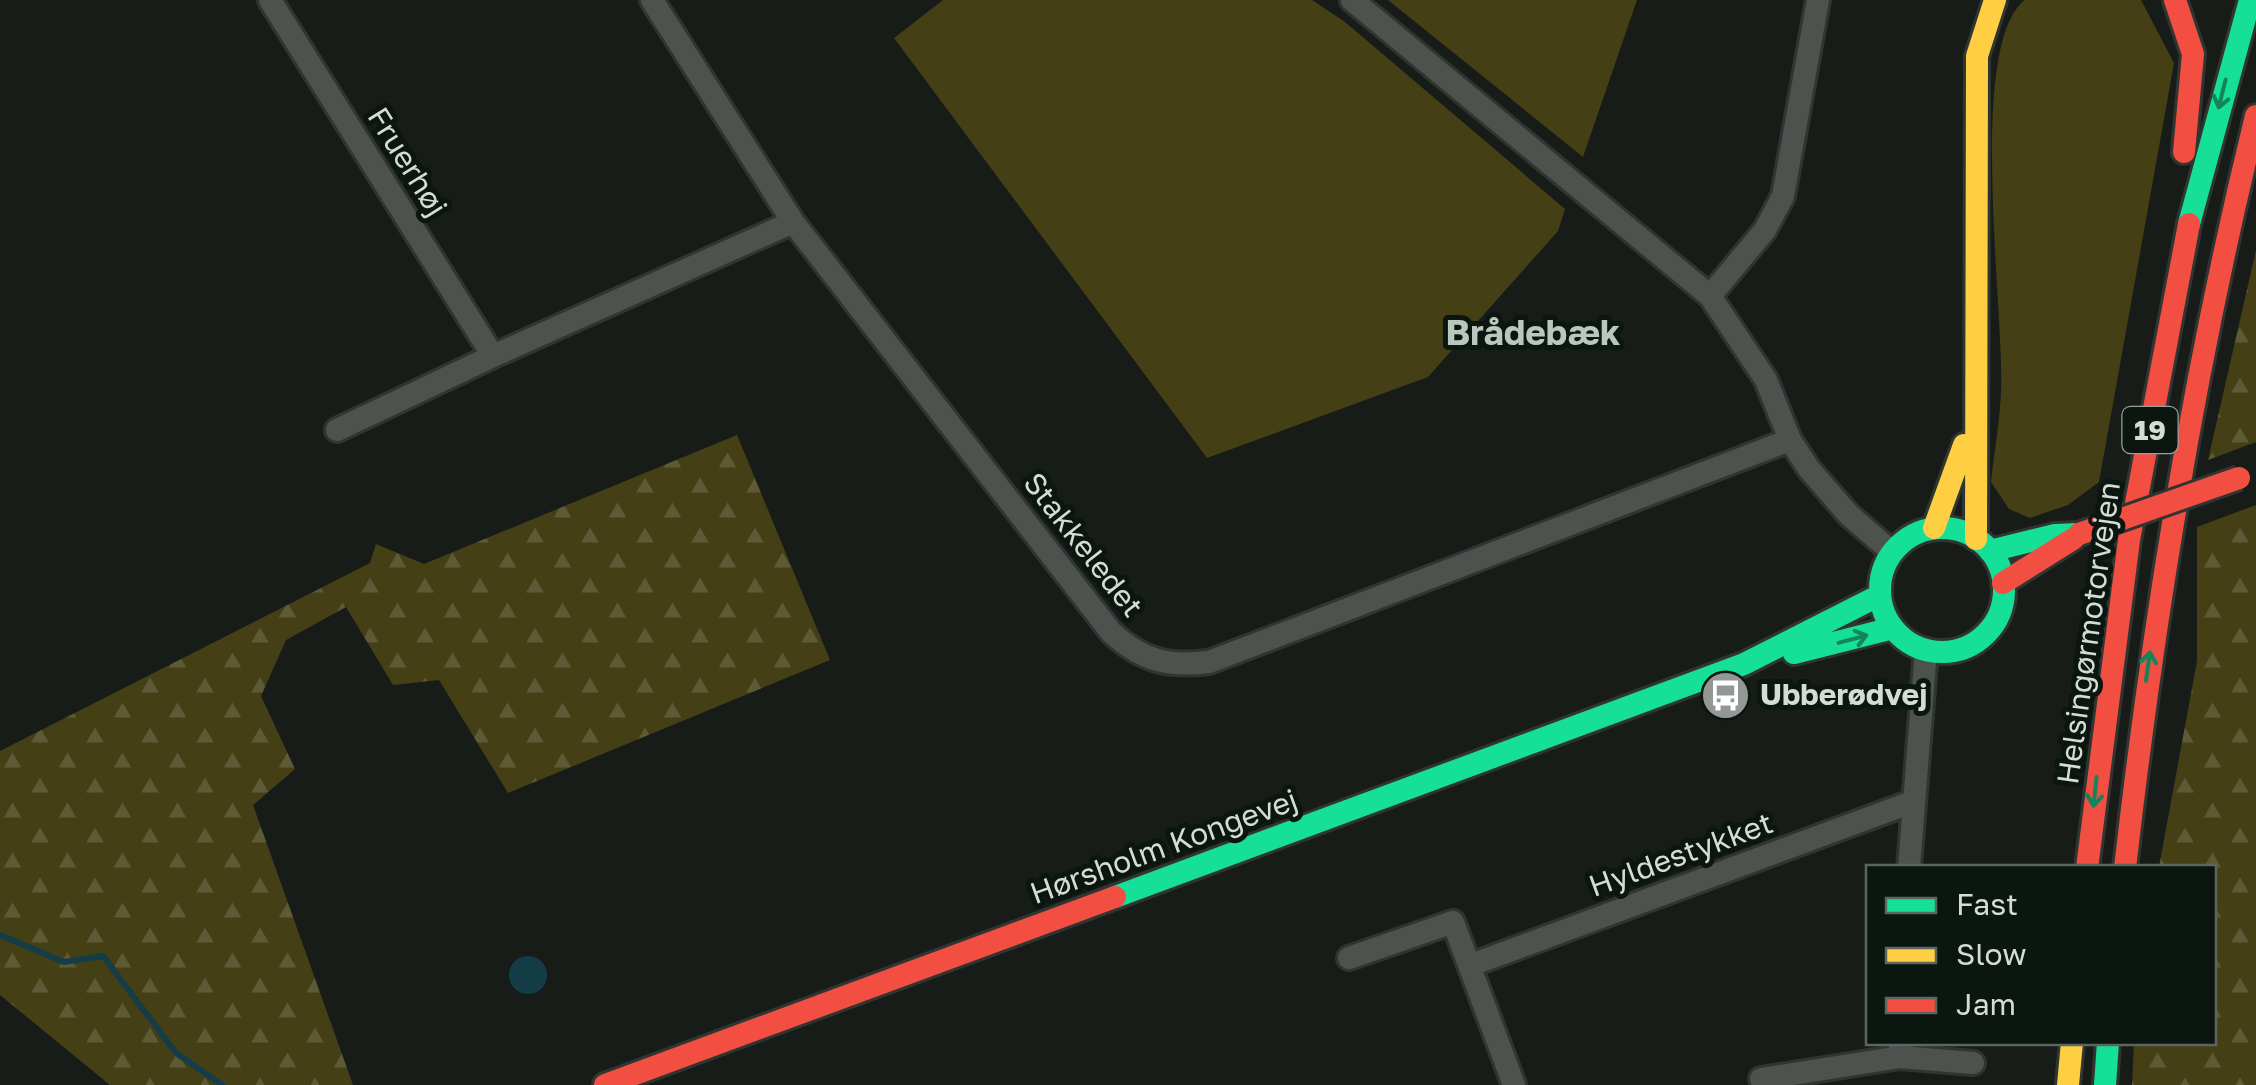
<svg xmlns="http://www.w3.org/2000/svg" width="2256" height="1085" viewBox="0 0 2256 1085" font-family="'Golos Text',sans-serif">
	<style>
		.green { fill: #453f15 }
		.forest { fill: url(#forest-firs) }
		.water { fill: #143d47 }
		.lines { fill: none; stroke-linecap: round; stroke-linejoin: round }
		.stream { stroke: #143d47; stroke-width: 6 }
		.street-casing { stroke: #313532; stroke-width: 28 }
		.fast-casing { stroke: #313532; stroke-width: 28 }
		.slow-casing { stroke: #313532; stroke-width: 28 }
		.jam-casing { stroke: #313532; stroke-width: 28 }
		.street { stroke: #4d524f; stroke-width: 22 }
		.fast { stroke: #16e098; stroke-width: 22 }
		.slow { stroke: #ffcf43; stroke-width: 22 }
		.jam { stroke: #f24e42; stroke-width: 22 }
		.jam-bridge-casing { stroke: #313532; stroke-width: 28; stroke-linecap: butt }
		.jam-bridge { stroke: #f24e42; stroke-width: 22 }
		.oneway { stroke: #11855b }
		.labels { text-anchor: middle; stroke-width: 10; stroke-linejoin: round; paint-order: stroke }
		.shield { fill: #0b1610; stroke: #98a19b; stroke-width: 2.5 }
		.shield-label { font-size: 28px; font-weight: bold; fill: #d5dcd7 }
		.street-label { font-size: 30px; fill: #d5dcd7; stroke: #0b1610 }
		.poi-label { font-size: 30px; font-weight: bold; fill: #d5dcd7; stroke: #0b1610; text-anchor: start }
		.quarter-label { font-size: 35px; font-weight: bold; fill: #b9c7be; stroke: #0b1610 }
	</style>
	<defs>
		<pattern id="forest-firs" width="22" height="20" patternUnits="userSpaceOnUse" patternTransform="scale(2.5)"><rect width="22" height="20" fill="#453f15"/><path d="M5 1l3.5 6h-7zM16 11l3.5 6h-7z" fill="#5f5a36"/></pattern>
	</defs>
	<rect width="100%" height="100%" fill="#171c19"/>
	<path class="green" d="M943,0H1312L1345,22L1565,209L1558,231L1428,377L1207,458L894,38Z
		M1388,0H1637L1583,157Z
		M2025,0H2141L2174,63L2099,482L2068,505L2030,518L2009,509L1991,482C1994,452 2000,421 2001,391C2005,316 1966,44 2025,0Z"/>
	<path class="forest" d="M2256,250V442L2208,460Z
		M737,435L830,660L508,793L439,680L393,685L346,607L286,640L261,696L295,769L253,805L353,1085H110L0,995V751L370,563L376,544L424,564Z
		M2256,505V1085H2132L2134,1043L2214,1042V868L2159,867L2197,661V527Z"/>
	<path class="water" d="M509 975a19 19 0 1 1 38 0a19 19 0 1 1-38 0Z"/>
	<g class="lines">
		<path class="stream" d="M0,935L64,962L103,956L176,1053L222,1085"/>
		<defs>
			<path id="street" d="M270,0L493,356L793,222
				M652,0L793,222L1111,632C1142,661 1168,667 1209,662L1790,440
				M1352,0L1710,296L1766,380L1790,440L1809,469L1849,515L1892,552
				M1710,296L1765,230L1783,196L1818,0
				M337,430L493,356
				M1909,868L1926,650
				M1349,958L1453,922L1514,1085
				M1471,965L1912,802
				M1900,1057L1973,1063
				M1761,1079L1900,1057V1042"/>
			<path id="fast" d="M2189,224L2250,0
				M1880 590a62 62 0 1 1 124 0a62 62 0 1 1-124 0Z
				M1990,551L2055,535L2079,534
				M1794,653L1893,628
				M1115,897L1744,664L1880,595
				M2105,1085L2108,1042"/>
			<path id="slow" d="M1934,528L1964,445
				M1976,539L1977,56L1995,0
				M2068,1085L2072,1042"/>
			<path id="jam" d="M2175,0L2193,54L2184,152
				M2003,583L2073,539
				M2087,868L2129,540L2189,224
				M2125,868C2154,614 2195,364 2256,116
				M605,1085L1115,897"/>
		</defs>
		<use href="#street" class="street-casing"/>
		<use href="#fast" class="fast-casing"/>
		<use href="#slow" class="slow-casing"/>
		<use href="#jam" class="jam-casing"/>
		<use href="#street" class="street"/>
		<use href="#fast" class="fast"/>
		<use href="#slow" class="slow"/>
		<use href="#jam" class="jam"/>
		<defs>
			<path id="jam-bridge" d="M2079,534L2239,478"/>
		</defs>
		<use href="#jam-bridge" class="jam-bridge-casing"/>
		<use href="#jam-bridge" class="jam-bridge"/>
	</g>
	<defs><path id="oneway-shaft" d="M-6 0H5M1.5-3L5.5 0L1.5 3" fill="none" stroke-width="1.6" stroke-linecap="round" stroke-linejoin="round" transform="scale(2.5)"/></defs>
	<g class="oneway">
		<use href="#oneway-shaft" transform="translate(2222 94) rotate(104)"/>
		<use href="#oneway-shaft" transform="translate(1853 639) rotate(-15)"/>
		<use href="#oneway-shaft" transform="translate(2148 666) rotate(-82)"/>
		<use href="#oneway-shaft" transform="translate(2095 792) rotate(96)"/>
	</g>
	<defs>
		<symbol id="bus-disc" viewBox="-11 -11 22 22"><circle r="9.5" fill="#929994" stroke="#0b1610"/><path d="M-5-6H5V4H4V6H2V4H-2V6H-4V4H-5ZM-3.5-4V0h7V-4ZM-3.5 1.2v1.5H-2V1.2ZM2 1.2v1.5H3.5V1.2Z" fill="#fff"/></symbol>
	</defs>
	<g fill-rule="evenodd">
		<use href="#bus-disc" x="1698" y="668" width="55" height="55"/>
	</g>
	<g class="labels">
		<rect class="shield" x="2122.5" y="407" width="55" height="46" rx="8"/>
		<g class="shield-label">
			<text x="2150" y="440">19</text>
		</g>
		<g class="street-label">
			<text transform="translate(407 162) rotate(58)" y="10">Fruerhøj</text>
			<text transform="translate(1083 545) rotate(52)" y="10">Stakkeledet</text>
			<text transform="translate(2089 633) rotate(-82)" y="10">Helsingørmotorvejen</text>
			<text transform="translate(1164 847) rotate(-20)" y="10">Hørsholm Kongevej</text>
			<text transform="translate(1681 855) rotate(-20)" y="10">Hyldestykket</text>
		</g>
		<g class="poi-label">
			<text x="1760" y="705">Ubberødvej</text>
		</g>
		<g class="quarter-label">
			<text x="1533" y="345">Brådebæk</text>
		</g>
	</g>
	<rect x="1866" y="865" width="350" height="180" fill="#0b1610" stroke="#5c6560" stroke-width="2.5"/>
	<rect x="1886" y="898" width="50" height="15" fill="#16e098" stroke="#5c6560" stroke-width="2.5"/>
	<text x="1956" y="915" font-size="30" fill="#d5dcd7">Fast</text>
	<rect x="1886" y="948" width="50" height="15" fill="#ffcf43" stroke="#5c6560" stroke-width="2.5"/>
	<text x="1956" y="965" font-size="30" fill="#d5dcd7">Slow</text>
	<rect x="1886" y="998" width="50" height="15" fill="#f24e42" stroke="#5c6560" stroke-width="2.5"/>
	<text x="1956" y="1015" font-size="30" fill="#d5dcd7">Jam</text>
</svg>
